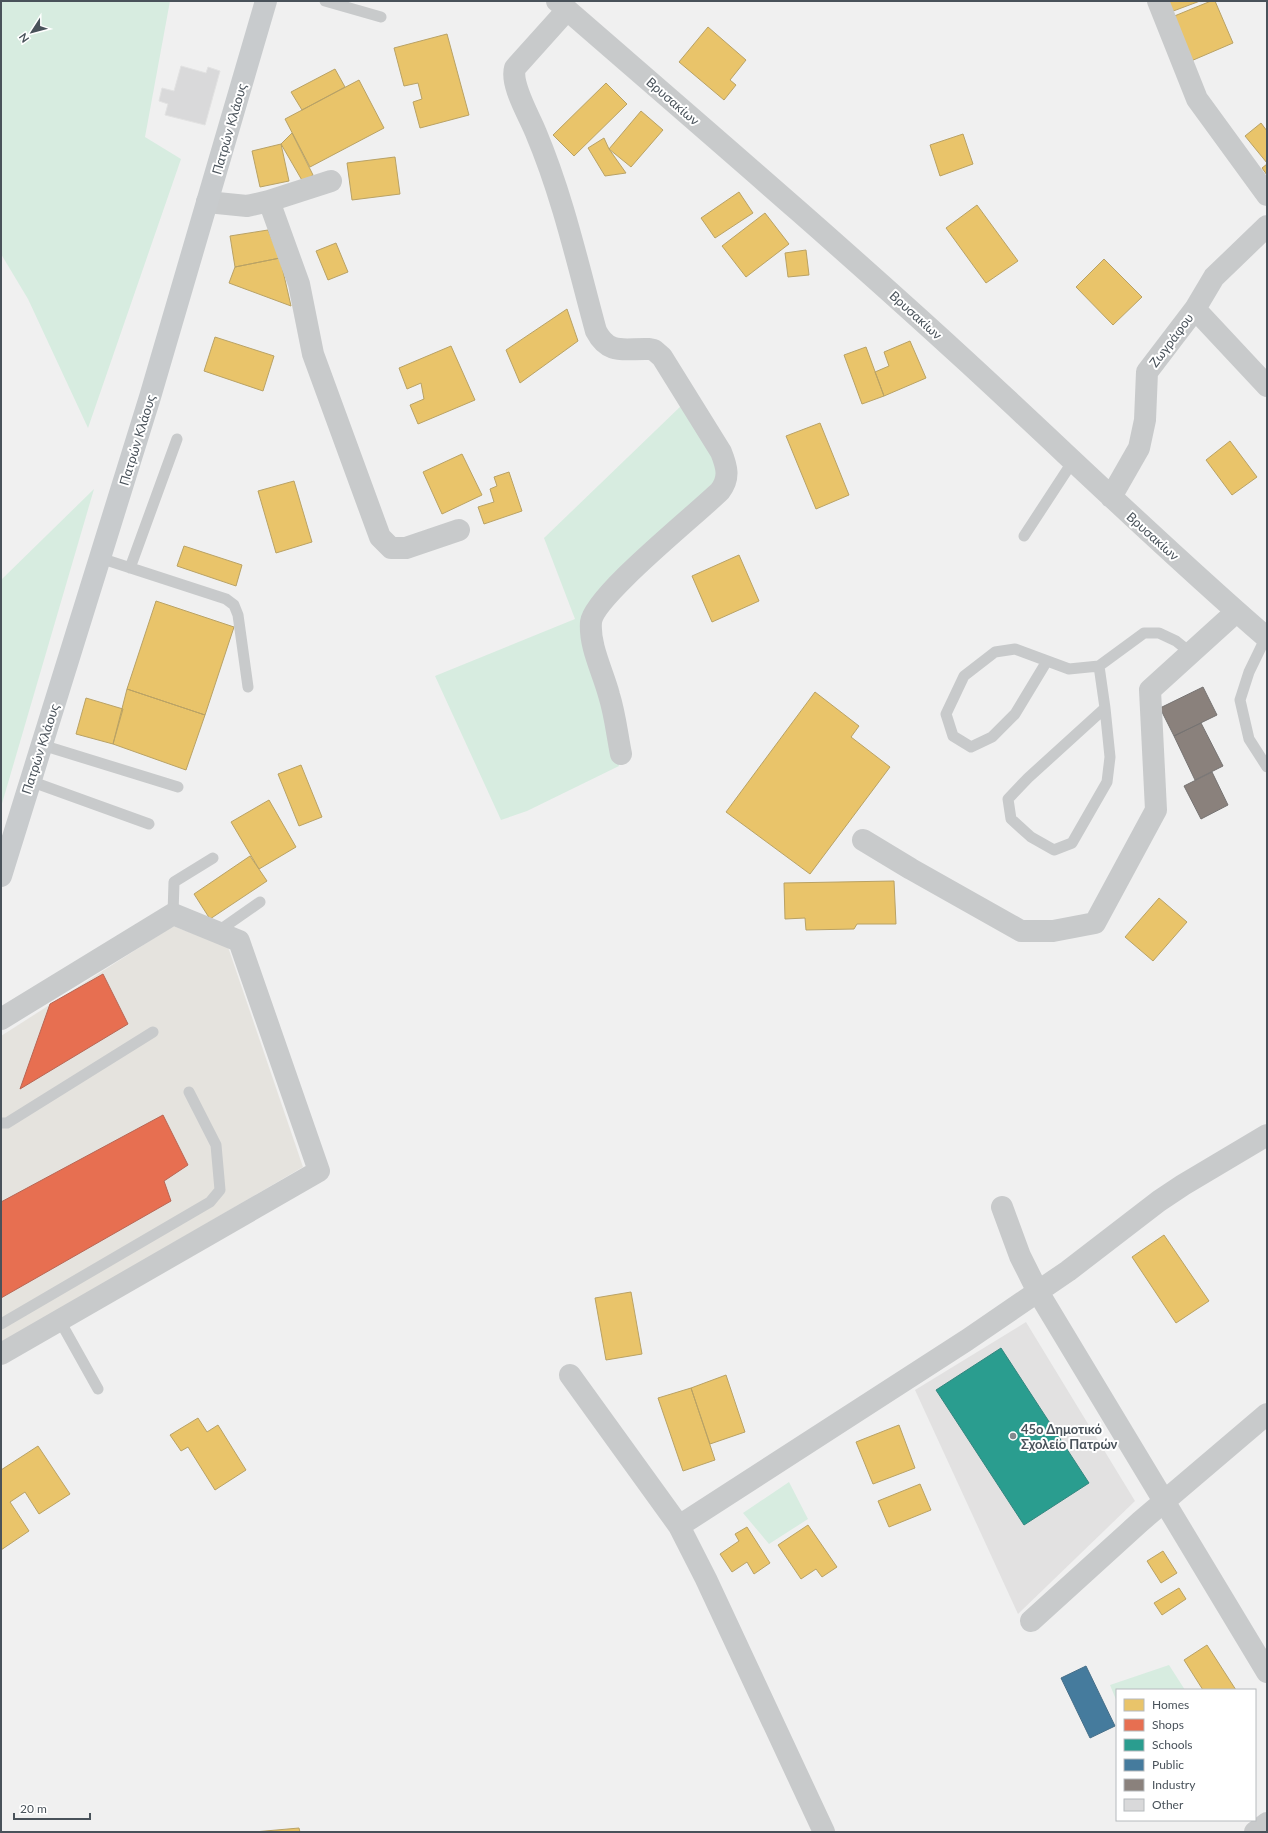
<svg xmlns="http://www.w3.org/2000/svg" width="1268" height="1833" viewBox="0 0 1268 1833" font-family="Lato,sans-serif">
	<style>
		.commercial { fill: #e5e3de }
		.education { fill: #e2e1e1 }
		.green { fill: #d7ece0 }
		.homes { fill: #e9c46a; stroke: #b9a265 }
		.shops { fill: #e76f51; stroke: #b86654 }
		.schools { fill: #2a9d8f; stroke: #33867f }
		.public { fill: #457b9d; stroke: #466f89 }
		.industry { fill: #8a817c; stroke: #767372 }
		.building { fill: #d9d9da; stroke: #e2e2e2 }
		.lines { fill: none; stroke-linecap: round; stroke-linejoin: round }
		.service { stroke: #c8cacb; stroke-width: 11 }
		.minor { stroke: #c8cacb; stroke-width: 22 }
		.secondary { stroke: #c8cbcd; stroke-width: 22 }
		.poi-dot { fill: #83898e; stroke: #fff; stroke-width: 1.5 }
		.labels { text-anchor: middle; stroke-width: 4; stroke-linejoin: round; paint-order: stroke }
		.street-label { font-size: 13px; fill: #49525a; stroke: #fff }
		.poi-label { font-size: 13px; font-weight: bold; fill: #49525a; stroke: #fff; text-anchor: start }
	</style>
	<rect width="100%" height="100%" fill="#f0f0f0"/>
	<path class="commercial" d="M173,926L228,947L303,1167L1,1344V1036Z"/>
	<path class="education" d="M1026,1322L1135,1501L1018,1614L915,1390Z"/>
	<path class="green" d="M1,1H170L145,137L181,159L88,428L28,299L1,254Z
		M683,404L724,471L584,619L619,766L527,811L501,820L435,676L575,619L544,538Z
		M94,489L1,807V580Z
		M789,1482L808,1519L769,1544L743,1513Z
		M1169,1665L1185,1690H1117V1702L1110,1685Z"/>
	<path class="homes" d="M1163,1H1200L1168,13Z
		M1211,1H1215L1233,43L1191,61L1172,17Z
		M708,27L746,60L730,80L736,85L724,100L679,62Z
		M447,34L469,115L420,128L413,102L422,99L418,83L404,86L394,48Z
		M335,69L345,87L302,110L291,92Z
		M359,80L384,128L310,167L285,119Z
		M606,83L627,104L574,156L553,135Z
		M641,111L663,130L631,167L609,149Z
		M1261,123L1267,131V163L1245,136Z
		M292,133L313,175L303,182L281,144Z
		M963,134L973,164L940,176L930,145Z
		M604,138L609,149L626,173L605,176L588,148Z
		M281,144L289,181L260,187L252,151Z
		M395,157L400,194L352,200L347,163Z
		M1267,164V175L1262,168Z
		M739,192L753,213L715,238L701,218Z
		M977,205L1018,261L986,283L946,228Z
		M765,213L789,244L746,277L722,246Z
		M268,230L280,258L235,267L230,236Z
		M336,243L348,272L328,280L316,251Z
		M806,250L809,275L788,277L785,253Z
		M280,258L291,306L229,283L235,267Z
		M1104,259L1142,297L1113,325L1076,287Z
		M567,309L578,341L520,383L506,350Z
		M215,337L274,356L263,391L204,371Z
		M910,341L926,378L884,396L875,372L889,366L884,352Z
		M451,346L475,400L418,424L410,405L424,399L421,383L407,389L399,368Z
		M866,347L884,396L862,404L844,355Z
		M820,423L849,495L816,509L786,436Z
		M1230,441L1257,477L1232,495L1206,460Z
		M462,454L482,495L442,514L423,472Z
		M509,472L522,511L484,524L478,507L494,502L490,489L497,486L494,477Z
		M294,481L312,542L276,553L258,491Z
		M184,546L242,565L236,586L177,566Z
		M739,555L759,601L712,622L692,576Z
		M156,601L234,627L205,715L127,689Z
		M127,689L205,715L186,770L113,744Z
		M815,692L859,726L851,737L890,767L810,874L726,812Z
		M86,698L123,709L113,744L76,734Z
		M301,765L322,817L299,826L278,774Z
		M269,800L296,847L259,869L231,822Z
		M250,856L267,881L210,919L194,894Z
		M894,881L896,924H857L854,929L806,930L805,918L785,919L784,883Z
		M1159,898L1187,922L1153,961L1125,937Z
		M1164,1235L1209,1301L1176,1323L1132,1257Z
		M631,1292L642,1354L606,1360L595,1298Z
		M726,1375L745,1432L710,1444L691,1388Z
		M691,1388L715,1460L683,1471L658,1398Z
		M198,1418L207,1432L218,1425L246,1470L215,1490L188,1447L181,1451L170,1435Z
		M899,1425L915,1468L873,1484L856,1442Z
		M38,1446L70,1494L39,1514L25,1492L10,1502L29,1531L1,1550V1470Z
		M920,1484L931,1510L889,1527L878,1501Z
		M808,1525L837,1567L822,1577L816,1569L801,1579L778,1545Z
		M747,1527L770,1563L754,1574L747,1562L732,1572L720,1554L739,1541L735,1534Z
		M1163,1551L1177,1573L1161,1583L1147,1561Z
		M1179,1588L1186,1599L1162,1615L1154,1603Z
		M1207,1645L1236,1690H1203L1184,1660Z
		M299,1828L300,1832H254Z"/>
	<path class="shops" d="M103,974L128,1024L20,1089L50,1004Z
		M163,1115L188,1165L164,1181L171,1201L1,1298V1202Z"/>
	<path class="schools" d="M1001,1348L1089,1483L1024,1525L936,1390Z"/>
	<path class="public" d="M1086,1666L1115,1726L1090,1738L1061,1678Z"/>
	<path class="industry" d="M1203,687L1217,715L1174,736L1160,708Z
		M1201,723L1223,766L1195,780L1174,736Z
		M1212,772L1228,805L1201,819L1184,786Z"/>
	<path class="building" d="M181,66L206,73L208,67L220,71L205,125L165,115L168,104L159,101L162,88L174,91Z"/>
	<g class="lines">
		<path class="service" d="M325,1L381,17
			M1024,536L1073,461
			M100,558L226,599L234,605L238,615L248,687
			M130,568L177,439
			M1266,637L1249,672L1240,700L1249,739L1267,767
			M1047,661L1015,714L992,737L971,747L953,736L946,714L964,676L995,652L1015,649L1069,669L1099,666L1144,633H1159L1176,641L1191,653
			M1099,666L1105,708L1110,757L1107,782L1072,843L1054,850L1031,837L1011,819L1008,799L1028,778L1105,708
			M42,745L178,787
			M30,781L149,824
			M173,914L174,882L213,858
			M217,932L260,902
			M1,1123H7L153,1032
			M60,1321L98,1389
			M1,1324L210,1202L220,1190L216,1145L189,1092"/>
		<path class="minor" d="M557,1C694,120 833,239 967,362C1067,454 1164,549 1267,638
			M1158,1L1197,99L1267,195
			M567,10L515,68C510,85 530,117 536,133C563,197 578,265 596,331C609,356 625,348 649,349L654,350L662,357L721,452C727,467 730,478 720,491C697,514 594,596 591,622C589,646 603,672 609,695C615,714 617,734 621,754
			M269,201L331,181
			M207,202L247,206L269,201L299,284L313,354L380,537L391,548H406L459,530
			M1195,309L1267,386
			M1111,497L1139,448L1145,420L1147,372L1195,309L1214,277L1267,226
			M863,840L911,869L1021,931H1053L1095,923L1156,810L1150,690L1236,612
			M1,1019L173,914L239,941L319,1171L1,1354
			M1002,1207L1020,1256L1038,1292L1267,1672
			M570,1375L679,1526
			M1031,1621L1140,1522L1267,1414
			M824,1832L706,1579L679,1526L967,1340L1068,1271L1159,1201L1183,1185L1267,1135
			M1255,1832L1267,1823"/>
		<path class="secondary" d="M1,876L150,397L266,1"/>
	</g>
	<circle class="poi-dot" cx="1013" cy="1436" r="4"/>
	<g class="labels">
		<g class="street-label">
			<text transform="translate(673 101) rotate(41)" y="5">Βρυσακίων</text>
			<text transform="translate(229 129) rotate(-74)" y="5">Πατρών Κλάους</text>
			<text transform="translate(916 315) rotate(42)" y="5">Βρυσακίων</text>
			<text transform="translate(1171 340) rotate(-53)" y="5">Ζωγράφου</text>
			<text transform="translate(137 440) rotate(-73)" y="5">Πατρών Κλάους</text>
			<text transform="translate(1153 536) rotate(42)" y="5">Βρυσακίων</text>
			<text transform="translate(40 749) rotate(-72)" y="5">Πατρών Κλάους</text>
		</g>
		<g class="poi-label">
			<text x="1021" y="1434">45ο Δημοτικό<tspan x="1021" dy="15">Σχολείο Πατρών</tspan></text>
		</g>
	</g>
	<rect width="1268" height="1833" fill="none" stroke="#49525a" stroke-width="4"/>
	<rect x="1116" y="1689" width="140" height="132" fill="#ffffff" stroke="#b6babd"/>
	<rect x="1124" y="1699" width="20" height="12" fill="#e9c46a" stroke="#b6babd"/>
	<text x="1152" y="1709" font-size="12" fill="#49525a">Homes</text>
	<rect x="1124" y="1719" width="20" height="12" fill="#e76f51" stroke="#b6babd"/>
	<text x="1152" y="1729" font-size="12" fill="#49525a">Shops</text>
	<rect x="1124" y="1739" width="20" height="12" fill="#2a9d8f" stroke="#b6babd"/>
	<text x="1152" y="1749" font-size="12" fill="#49525a">Schools</text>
	<rect x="1124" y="1759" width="20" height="12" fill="#457b9d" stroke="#b6babd"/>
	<text x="1152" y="1769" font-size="12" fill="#49525a">Public</text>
	<rect x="1124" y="1779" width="20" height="12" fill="#8a817c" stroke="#b6babd"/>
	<text x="1152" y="1789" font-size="12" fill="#49525a">Industry</text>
	<rect x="1124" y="1799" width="20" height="12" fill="#d9d9da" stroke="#b6babd"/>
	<text x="1152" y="1809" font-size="12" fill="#49525a">Other</text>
	<g transform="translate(32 32) rotate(234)" stroke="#ffffff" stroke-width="3" paint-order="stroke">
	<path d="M0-3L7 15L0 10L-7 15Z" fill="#49525a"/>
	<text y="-6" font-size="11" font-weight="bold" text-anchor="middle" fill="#49525a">N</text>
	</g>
	<path d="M14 1813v6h76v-6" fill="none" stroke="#49525a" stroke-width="2"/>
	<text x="20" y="1813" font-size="12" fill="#49525a" stroke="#ffffff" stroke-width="3" paint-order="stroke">20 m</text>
</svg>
